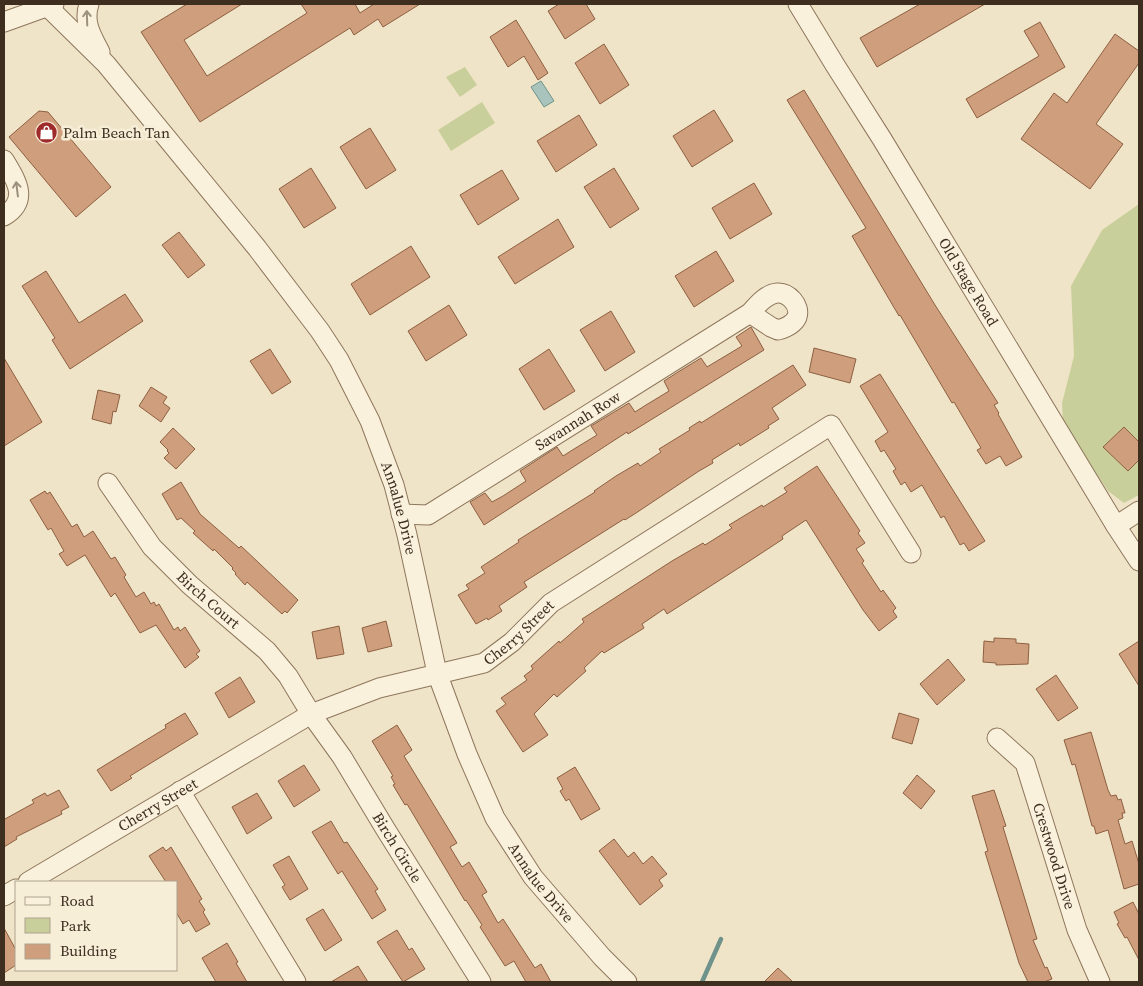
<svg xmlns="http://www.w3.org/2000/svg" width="1143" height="986" viewBox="0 0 1143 986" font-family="'Source Serif 4',serif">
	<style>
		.green { fill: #c9cf9b }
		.water { fill: #a9c4bc; stroke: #6f938a }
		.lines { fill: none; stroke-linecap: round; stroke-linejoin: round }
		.stream { stroke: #6f938a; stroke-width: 4.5 }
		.building { fill: #cf9f7d; stroke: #8d5f41 }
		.minor-casing { stroke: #8d765c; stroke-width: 21 }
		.minor { stroke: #faf1dc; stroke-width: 19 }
		.oneway { stroke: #9c907e }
		.labels { text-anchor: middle; stroke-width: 5; stroke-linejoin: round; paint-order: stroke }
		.poi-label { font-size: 15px; fill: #3d2e20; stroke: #f7eed8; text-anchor: start }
		.street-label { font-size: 15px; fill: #3d2e20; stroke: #f7eed8 }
	</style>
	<rect width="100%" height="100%" fill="#f0e4c8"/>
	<path class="green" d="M465,67L477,85L460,97L446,77Z
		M482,102L495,123L451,151L438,130Z
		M1139,204V495L1124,503L1108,491L1063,424L1062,403L1074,356L1071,286L1102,230Z"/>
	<path class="water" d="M541,81L554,101L544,107L531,87Z"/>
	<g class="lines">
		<path class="stream" d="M702,982L721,939"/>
	</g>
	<path class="building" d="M187,4H242L184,40L207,76L307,13L301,4H355L360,13L374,4H420L383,27L378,19L354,35L350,28L200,122L141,32Z
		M559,4H586L595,19L565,39L548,11Z
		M920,4H985L877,67L860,38Z
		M516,20L548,73L538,80L524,56L508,67L490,37Z
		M1040,22L1065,67L977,118L966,99L1039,56L1024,31Z
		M1115,34L1139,51V63L1096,124L1123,144L1090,189L1021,139L1054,93L1067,103Z
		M604,44L629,85L600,104L575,63Z
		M804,90L935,305L998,403L994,405L999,413L998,414L1022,457L1006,466L1000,456L986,464L977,450L981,448L954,402L952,403L900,315L899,316L852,236L866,228L787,100Z
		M714,110L733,141L692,167L673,136Z
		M39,111L48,112L111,187L76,217L9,137Z
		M579,115L597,145L556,172L537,141Z
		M370,128L396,170L366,189L340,147Z
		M311,168L336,208L304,228L279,189Z
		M614,168L639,209L610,228L584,187Z
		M502,170L519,199L478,225L460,195Z
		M754,183L772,214L730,239L712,208Z
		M558,219L574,247L515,284L498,257Z
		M179,232L205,265L188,278L162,245Z
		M411,246L430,277L370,315L351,284Z
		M716,251L734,281L694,307L675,276Z
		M46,271L79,323L125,294L143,321L70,369L52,340L55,338L22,286Z
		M449,305L467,335L426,361L408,331Z
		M611,311L635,352L605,371L580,330Z
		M751,327L764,350L628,434L627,432L484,525L470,502L485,493L492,502L503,496L526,481L520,471L557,447L563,456L574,449L597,435L591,426L629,403L635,412L646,405L669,391L664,381L678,372L701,358L707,367L742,346L736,337Z
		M814,348L856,359L850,383L809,372Z
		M270,349L291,382L272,394L250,361Z
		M549,349L575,391L544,410L519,369Z
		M4,358L42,422L4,446Z
		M793,365L806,385L772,408L779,419L768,426L769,428L740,446L739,443L712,460L713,463L699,471L636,513L625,520L624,519L524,582L527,587L499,606L502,611L488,620L487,618L476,624L458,595L469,589L466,585L485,573L481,567L519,542L518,540L595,492L594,491L616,476L638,463L640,466L661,452L659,449L690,430L689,428L700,421L701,423Z
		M880,374L985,541L969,551L964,543L960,545L944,516L941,518L922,485L911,492L905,482L901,485L893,471L896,469L884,450L881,452L875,441L888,432L860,386Z
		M151,387L167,397L163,403L170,408L161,422L139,406Z
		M98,390L120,395L116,412L113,411L111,424L92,419Z
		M1124,427L1139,442V460L1128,471L1103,447Z
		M173,428L195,449L176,469L164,458L169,453L167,451L168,450L160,442Z
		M817,466L860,531L858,533L865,543L856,549L864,561L862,563L881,592L883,590L896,608L893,611L897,617L879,631L863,610L806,520L782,536L783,539L751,560L667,614L664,609L642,624L644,628L604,653L602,651L584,668L586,671L557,697L554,694L534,714L548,735L523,752L496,711L506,704L501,698L527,680L524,676L533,669L531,666L559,641L560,643L584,622L582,619L672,561L703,543L705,545L732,528L729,525L762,505L763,507L787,492L784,488Z
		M181,482L200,514L239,548L241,546L298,600L287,613L285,611L282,614L247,582L245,585L235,574L236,573L232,569L233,568L214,549L213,551L193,533L195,531L181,518L177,520L162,494Z
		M45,491L47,494L50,492L72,527L77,524L84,537L93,531L111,559L115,557L126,575L124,577L136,597L144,592L151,604L154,602L156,606L159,604L174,630L178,627L180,631L185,627L200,651L196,654L199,657L185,668L156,625L140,633L115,593L111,597L85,555L67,566L59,554L64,551L51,528L48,530L30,500Z
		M386,621L392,646L368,652L362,628Z
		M339,626L344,654L317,659L312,632Z
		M994,638L1016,639V643L1029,644L1028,664L996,665V663L983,662L984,641L994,642Z
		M1139,641V686L1119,654Z
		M948,659L965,680L937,705L920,684Z
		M1056,675L1078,708L1058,721L1036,689Z
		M240,677L255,702L229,718L215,693Z
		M185,713L198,734L130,776L132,778L111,791L97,770L166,728L165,725Z
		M899,713L919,719L912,744L892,738Z
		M397,725L412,750L404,756L457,843L450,847L462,867L469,862L487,892L482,895L498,923L503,919L535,968L541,964L551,982H526L514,961L505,966L480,927L482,925L466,900L465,901L407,804L405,805L393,785L395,784L391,777L393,776L372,741Z
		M1091,732L1108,790L1111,796L1116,795L1118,800L1121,799L1125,813H1122L1123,818L1118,820L1125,844L1132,841L1139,864V884L1124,889L1108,830L1096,834L1094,826H1092L1075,764L1072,765L1064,740Z
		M304,765L320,790L294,807L278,781Z
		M575,767L600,809L581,820L569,799L566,801L560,791L563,789L557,778Z
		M917,775L935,791L921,809L903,793Z
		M59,790L69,807L61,811L62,814L16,837L17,839L4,847V817L5,819L34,803L32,800L45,793L47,796Z
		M994,790L1006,826L1003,827L1037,939L1033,940L1045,968L1047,967L1052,979L1044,982H1028L1019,963L985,852L988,851L972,796Z
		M257,793L272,818L247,834L232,807Z
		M331,821L344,843L347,842L378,889L375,891L386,910L372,919L342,871L338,874L312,832Z
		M614,839L628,857L634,852L643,864L652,856L667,874L659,880L663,886L640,905L599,851Z
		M163,847L166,851L171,847L202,899L199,901L205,910L203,912L210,924L196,932L189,920L183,924L176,912V882H166L149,856Z
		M289,856L308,889L290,900L282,887L285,885L273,865Z
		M1133,902L1139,914V960L1127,937L1125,938L1117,924L1119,923L1114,912Z
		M323,909L342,940L325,951L306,919Z
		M4,928L16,950V965L4,973Z
		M397,930L409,950L412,948L425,969L403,982L377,942Z
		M227,943L238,962L236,963L247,982H216L202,958Z
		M358,966L368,982H331Z
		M778,968L793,982H764Z"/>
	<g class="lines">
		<defs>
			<g id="minor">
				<path d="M89,4C83,22 91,35 100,52"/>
				<path id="s1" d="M798,4L835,65L882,139L1116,526L1139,561"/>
				<path id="s2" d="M47,6L106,64L257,248L320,331L339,360L370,421L394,485L407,535L437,673L467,754L495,818L533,877L602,957L627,982"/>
				<path d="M4,22L54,4"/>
				<path d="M4,160C16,180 30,200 4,216"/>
				<path id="s3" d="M108,483L152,547L190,585L267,651L288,676L311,714L342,757L386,830L481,982"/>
				<path id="s4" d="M401,514L428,515L750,313C757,305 766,294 777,293C788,292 801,305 797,317C794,324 785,328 778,330L771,327L750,313"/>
				<path d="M1116,526L1139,511"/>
				<path id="s5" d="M997,738L1025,763L1077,930L1100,982"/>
				<path d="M180,791L296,982"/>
				<path id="s6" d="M28,882L311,714L379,688L484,663L512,642L551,603L831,425L911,553"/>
				<path d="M4,896L16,889"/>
			</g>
		</defs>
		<use href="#minor" class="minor-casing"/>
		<use href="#minor" class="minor"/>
	</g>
	<defs><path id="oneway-shaft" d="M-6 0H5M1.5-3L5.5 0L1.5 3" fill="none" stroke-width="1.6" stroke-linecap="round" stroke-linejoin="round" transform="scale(1.25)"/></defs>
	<g class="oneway">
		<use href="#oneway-shaft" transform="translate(87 18) rotate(-92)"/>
		<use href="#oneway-shaft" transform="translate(17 189) rotate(-97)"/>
	</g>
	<defs>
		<symbol id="shop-disc" viewBox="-11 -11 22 22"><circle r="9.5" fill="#9e2a2b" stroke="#f7eed8"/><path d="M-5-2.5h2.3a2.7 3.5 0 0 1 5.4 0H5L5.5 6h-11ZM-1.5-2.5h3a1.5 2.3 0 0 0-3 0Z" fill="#fff"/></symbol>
	</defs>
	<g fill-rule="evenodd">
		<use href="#shop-disc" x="34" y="120" width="25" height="25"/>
	</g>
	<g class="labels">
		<g class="poi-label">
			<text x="63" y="138">Palm Beach Tan</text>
		</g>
		<g class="street-label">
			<text dy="5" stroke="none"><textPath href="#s1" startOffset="326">Old Stage Road</textPath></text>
			<text dy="5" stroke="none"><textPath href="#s4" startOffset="204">Savannah Row</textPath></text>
			<text dy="5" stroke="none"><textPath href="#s2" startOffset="620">Annalue Drive</textPath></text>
			<text dy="5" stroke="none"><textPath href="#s3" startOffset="155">Birch Court</textPath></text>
			<text dy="5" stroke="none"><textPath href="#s6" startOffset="556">Cherry Street</textPath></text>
			<text dy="5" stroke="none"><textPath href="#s6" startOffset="151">Cherry Street</textPath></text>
			<text dy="5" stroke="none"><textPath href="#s3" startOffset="469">Birch Circle</textPath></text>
			<text dy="5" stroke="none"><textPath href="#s5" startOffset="135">Crestwood Drive</textPath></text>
			<text dy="5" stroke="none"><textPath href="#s2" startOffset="1025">Annalue Drive</textPath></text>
		</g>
	</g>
	<rect width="1143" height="986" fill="none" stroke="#3d2e20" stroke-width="10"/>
	<rect x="15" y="881" width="162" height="90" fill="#f7eed8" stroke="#ada18e"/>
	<rect x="25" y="897" width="25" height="8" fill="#faf1dc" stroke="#ada18e"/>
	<text x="60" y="906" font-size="15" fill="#3d2e20">Road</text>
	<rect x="25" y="918" width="25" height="15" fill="#c9cf9b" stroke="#ada18e"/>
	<text x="60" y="931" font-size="15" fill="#3d2e20">Park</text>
	<rect x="25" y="944" width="25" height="15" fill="#cf9f7d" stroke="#ada18e"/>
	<text x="60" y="956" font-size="15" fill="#3d2e20">Building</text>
</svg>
